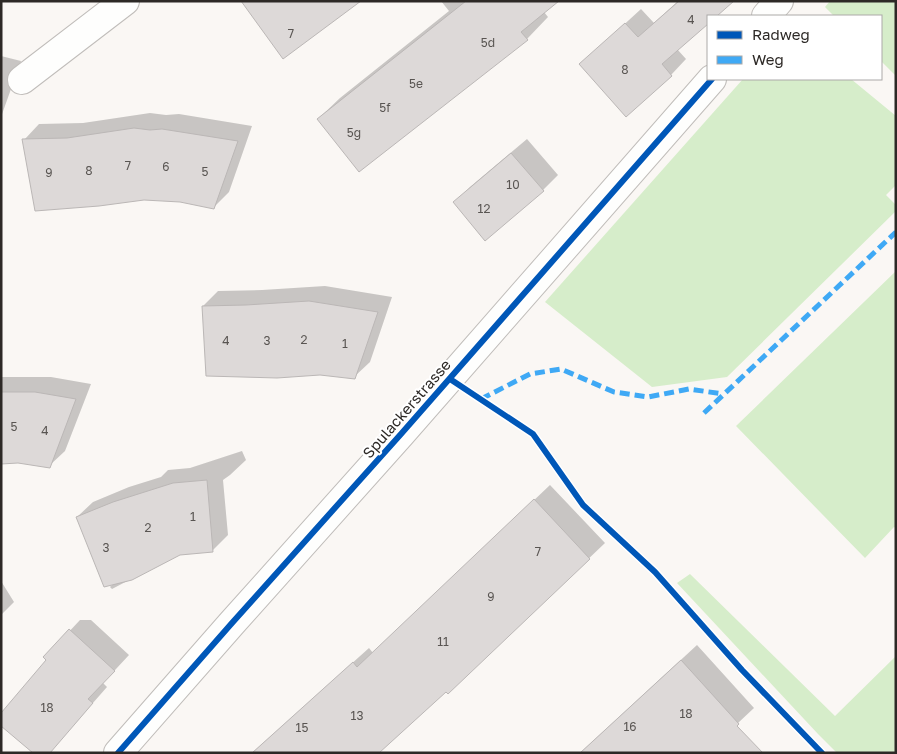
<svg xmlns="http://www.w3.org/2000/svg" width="897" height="754" viewBox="0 0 897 754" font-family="'Golos Text',sans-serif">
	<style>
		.green { fill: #d6edca }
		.shadow { fill: #0003 }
		.building { fill: #ddd9d8; stroke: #bbb7b6 }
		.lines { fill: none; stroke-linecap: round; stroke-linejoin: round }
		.minor-casing { stroke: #c0bdba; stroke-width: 30 }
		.minor { stroke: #fefefd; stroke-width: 28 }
		.quiet { stroke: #3fa9f5; stroke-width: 5; stroke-dasharray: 10 5; stroke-linecap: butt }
		.cycleway-casing { stroke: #fff; stroke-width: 9 }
		.cycleway { stroke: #0057b8; stroke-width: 6 }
		.labels { text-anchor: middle; stroke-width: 4; stroke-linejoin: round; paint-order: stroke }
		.number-label { font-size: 12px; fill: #595552 }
		.street-label { font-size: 15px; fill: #2d2926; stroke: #fff }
	</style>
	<rect width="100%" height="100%" fill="#faf7f4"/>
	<path class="green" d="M830,1H896V76L881,61V16H834L825,7Z
		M743,79H851L896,116V185L886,195L896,205V211L727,377L652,387L545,302Z
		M896,271V528L894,527L865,558L736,426Z
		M690,574L835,716L896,656V753H837L818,734L677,583Z"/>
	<path class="shadow" d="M441,1H557L544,12L548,17L527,39L359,170L318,119L340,98L449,11Z
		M678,1H732L715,16H708V22L677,49L686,59L671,75L581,64L641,9L654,23Z
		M1,56L21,61L1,117Z
		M150,113L166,115L179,114L252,126L229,192L214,207L24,140L39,124L83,123Z
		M527,139L558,175L543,190L455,203L470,187Z
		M325,286L392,297L370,362L354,377L203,306L218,291L262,290Z
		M1,377H51L91,384L65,451L49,466L18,462L1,463Z
		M242,451L246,460L230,475L223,480L228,535L212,551L179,554L112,589L110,587L178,515L77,517L93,502L129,487L161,477L168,470L190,468Z
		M550,485L605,543L448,693L446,691L252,753L369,648L373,653Z
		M1,581L14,602L1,615Z
		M80,620H91L129,655L103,683L107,687L49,753L65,636Z
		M697,645L754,708L706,753H580Z"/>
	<path class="building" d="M241,1H361L283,59Z
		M466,1H559L521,32L528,40L359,172L317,119Z
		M679,1H734L717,16H708V24L662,64L672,76L626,117L579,64L625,23L638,37Z
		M134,128L150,130L162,129L238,141L214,209L180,202L144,200L99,206L35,211L22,139L67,138Z
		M511,153L544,191L485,241L453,202Z
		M309,301L378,312L355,379L320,375L277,378L206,376L202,306L246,305Z
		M1,392H35L76,399L50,468L18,463L1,464Z
		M207,480L213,552L180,555L132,580L104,587L76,517L113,502L173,483Z
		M534,499L590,559L448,694L446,692L379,753H252L353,662L357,667Z
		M69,629L115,671L88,699L93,703L50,753H33L1,726V713L46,660L43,657Z
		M681,660L739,724L737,726L763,753H580Z"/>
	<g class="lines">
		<defs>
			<path id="minor" d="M766,16L779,1
				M22,80L125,1
				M118,753L232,623L401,434L712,79"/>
		</defs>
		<use href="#minor" class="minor-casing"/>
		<use href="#minor" class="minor"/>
		<path class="quiet" d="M481,399L530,374L561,369L614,392L648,397L689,389L723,394
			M704,413L896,232"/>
		<defs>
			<path id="cycleway" d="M450,379L533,434L583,505L655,572L742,670L822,753
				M118,753L232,623L401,434L712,79"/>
		</defs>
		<use href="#cycleway" class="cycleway-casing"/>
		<use href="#cycleway" class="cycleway"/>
	</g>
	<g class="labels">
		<g class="number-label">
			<text x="691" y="24">4</text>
			<text x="291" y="38">7</text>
			<text x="488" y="47">5d</text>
			<text x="625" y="74">8</text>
			<text x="416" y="88">5e</text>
			<text x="385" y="112">5f</text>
			<text x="354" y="137">5g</text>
			<text x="128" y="170">7</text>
			<text x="166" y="171">6</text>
			<text x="89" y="175">8</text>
			<text x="205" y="176">5</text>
			<text x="49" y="177">9</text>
			<text x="513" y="189">10</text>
			<text x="484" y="213">12</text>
			<text x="304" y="344">2</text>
			<text x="226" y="345">4</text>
			<text x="267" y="345">3</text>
			<text x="345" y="348">1</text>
			<text x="14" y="431">5</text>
			<text x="45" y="435">4</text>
			<text x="193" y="521">1</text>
			<text x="148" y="532">2</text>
			<text x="106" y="552">3</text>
			<text x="538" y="556">7</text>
			<text x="491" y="601">9</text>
			<text x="443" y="646">11</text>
			<text x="47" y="712">18</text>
			<text x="686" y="718">18</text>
			<text x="357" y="720">13</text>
			<text x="630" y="731">16</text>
			<text x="302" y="732">15</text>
		</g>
		<g class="street-label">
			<text transform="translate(407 409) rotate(-49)" y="5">Spulackerstrasse</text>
		</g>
	</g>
	<rect width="897" height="754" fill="none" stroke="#2d2926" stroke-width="5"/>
	<rect x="707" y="15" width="175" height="65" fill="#ffffff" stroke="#aba9a8"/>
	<rect x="717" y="31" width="25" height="8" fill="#0057b8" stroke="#aba9a8"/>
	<text x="752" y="40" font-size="15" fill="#2d2926">Radweg</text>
	<rect x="717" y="56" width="25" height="8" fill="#3fa9f5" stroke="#aba9a8"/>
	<text x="752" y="65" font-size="15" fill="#2d2926">Weg</text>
</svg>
